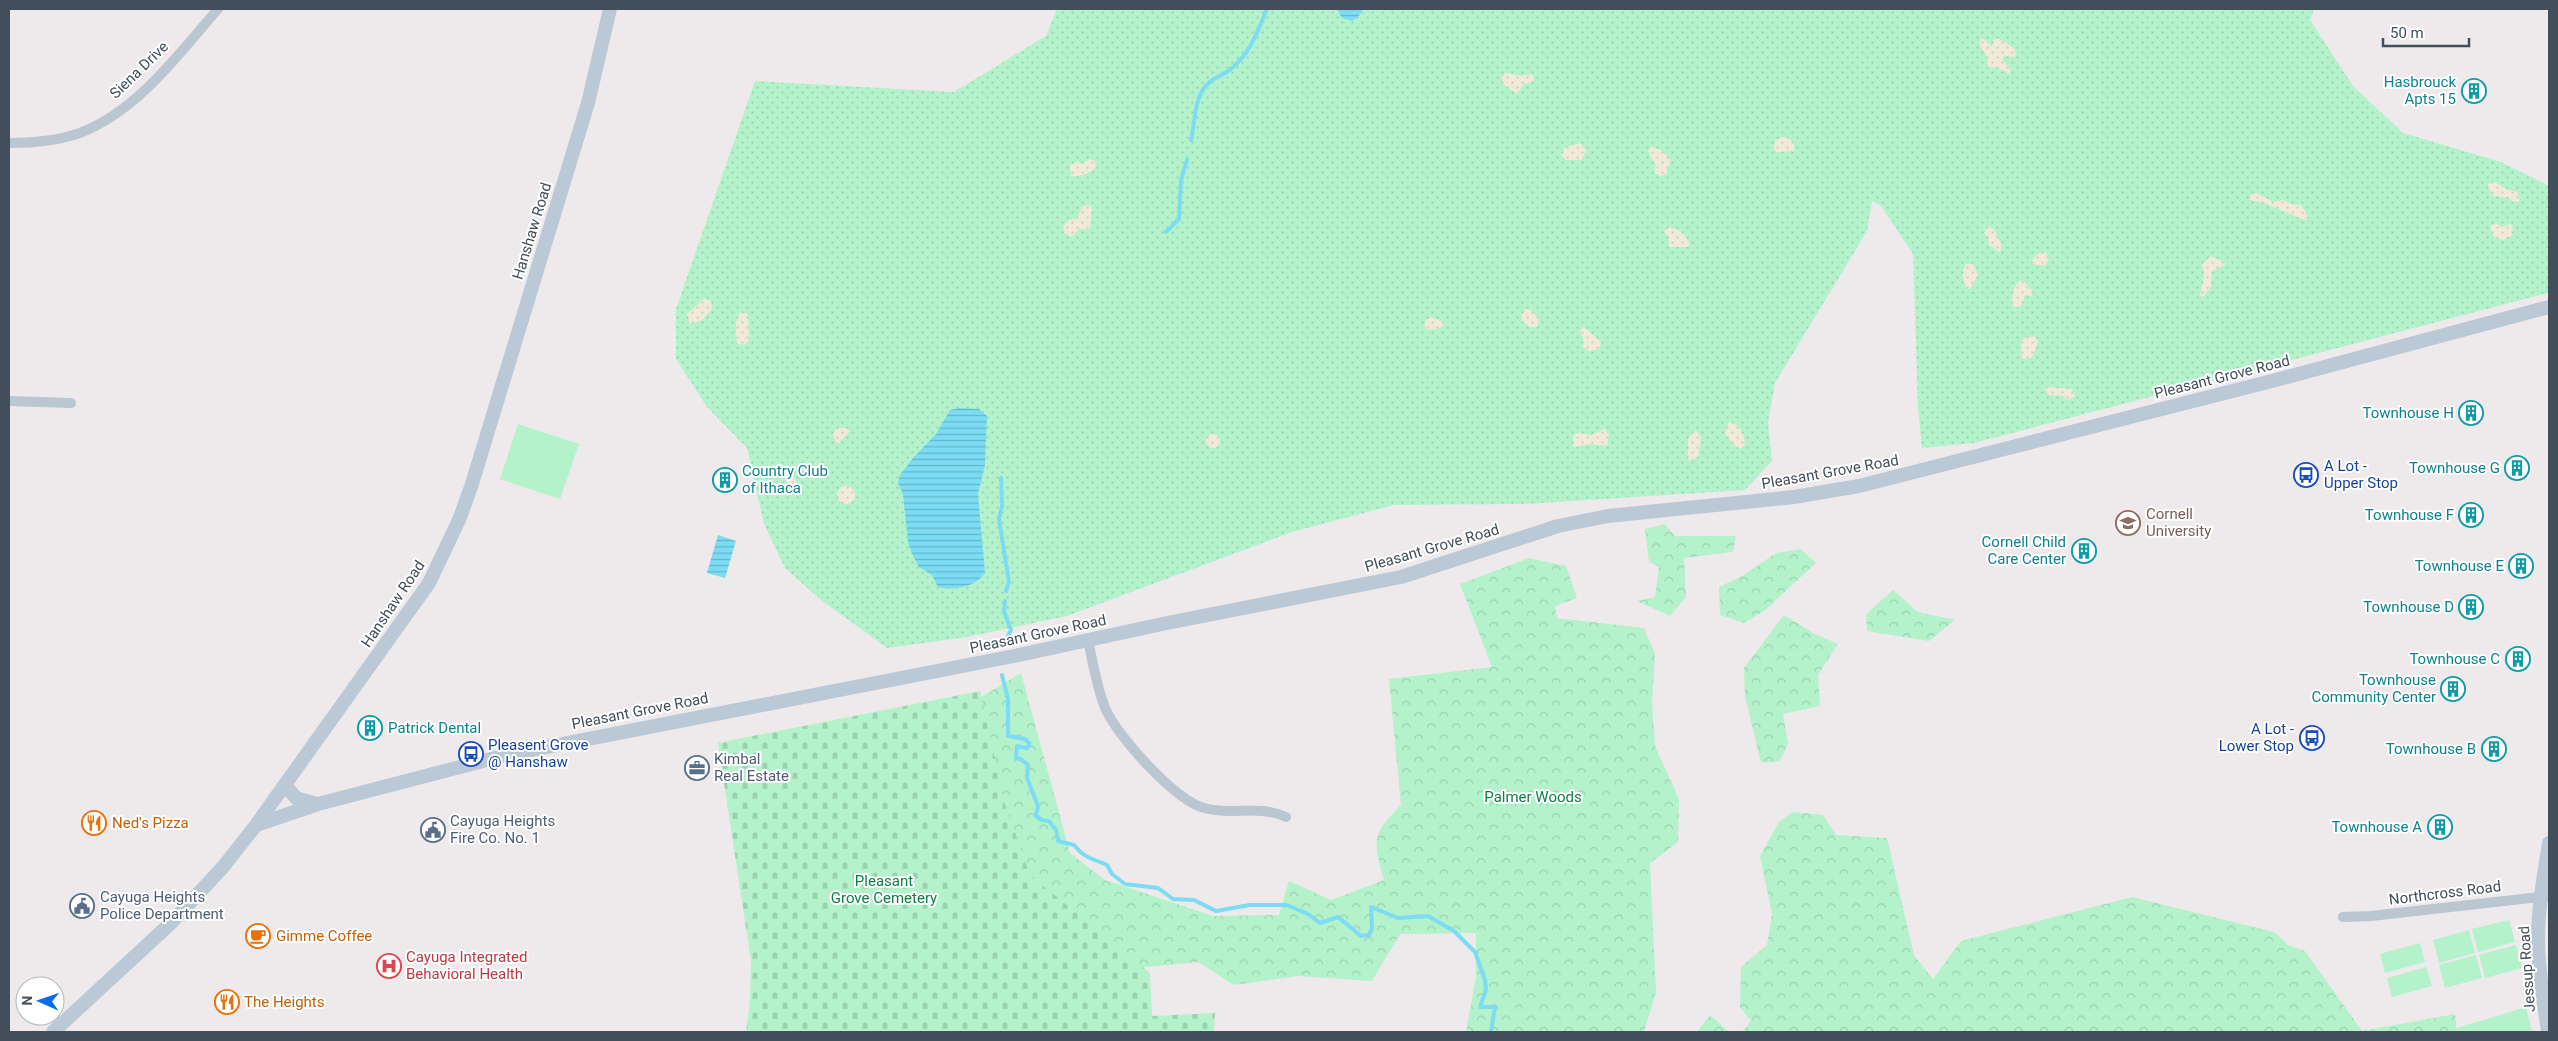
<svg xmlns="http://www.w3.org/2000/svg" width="2558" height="1041" viewBox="0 0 2558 1041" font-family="Roboto,sans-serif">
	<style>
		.grass { fill: url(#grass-dots) }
		.forest { fill: url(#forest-crowns) }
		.sand { fill: url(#sand-dots) }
		.cemetery { fill: url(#cemetery-stones) }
		.park { fill: #b3f2cb }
		.water { fill: url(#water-rules) }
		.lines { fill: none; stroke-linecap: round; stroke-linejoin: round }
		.stream { stroke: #7bdcf4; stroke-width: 4 }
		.street { stroke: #bac6d0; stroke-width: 10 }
		.secondary { stroke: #bbc9d7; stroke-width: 14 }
		.labels { text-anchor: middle; stroke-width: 4; stroke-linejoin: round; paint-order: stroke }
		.street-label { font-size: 15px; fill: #424f5a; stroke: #fff }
		.culture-label { font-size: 15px; fill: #0d838f; stroke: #fff; text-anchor: end }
		.transit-label { font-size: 15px; fill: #164399; stroke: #fff; text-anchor: start }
		.education-label { font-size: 15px; fill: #785e54; stroke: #fff; text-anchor: start }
		.service-label { font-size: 15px; fill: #4e5e75; stroke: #fff; text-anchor: start }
		.park-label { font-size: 15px; fill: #0d8046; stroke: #fff }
		.food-label { font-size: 15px; fill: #c56008; stroke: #fff; text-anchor: start }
		.health-label { font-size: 15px; fill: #be3a42; stroke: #fff; text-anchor: start }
	</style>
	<defs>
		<pattern id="grass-dots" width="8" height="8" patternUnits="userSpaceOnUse" patternTransform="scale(1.25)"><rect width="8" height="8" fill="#b3f2cb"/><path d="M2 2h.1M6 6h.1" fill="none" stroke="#9bd1b1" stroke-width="1.8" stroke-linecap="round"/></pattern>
		<pattern id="forest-crowns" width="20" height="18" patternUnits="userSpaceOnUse" patternTransform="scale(1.25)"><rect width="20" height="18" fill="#b3f2cb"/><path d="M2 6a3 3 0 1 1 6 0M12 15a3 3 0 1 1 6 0" fill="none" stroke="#9bd1b1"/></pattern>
		<pattern id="sand-dots" width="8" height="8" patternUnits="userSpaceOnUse" patternTransform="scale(1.25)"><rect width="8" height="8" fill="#f2ead8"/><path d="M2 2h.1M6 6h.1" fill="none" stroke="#d1cabc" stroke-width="1.8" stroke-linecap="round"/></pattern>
		<pattern id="cemetery-stones" width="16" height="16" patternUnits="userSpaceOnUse" patternTransform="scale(1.25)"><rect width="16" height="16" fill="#b3f2cb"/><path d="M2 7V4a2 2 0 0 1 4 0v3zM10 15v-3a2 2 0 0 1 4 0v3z" fill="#9bd1b1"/></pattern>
		<pattern id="water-rules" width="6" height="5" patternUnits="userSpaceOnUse" patternTransform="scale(1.25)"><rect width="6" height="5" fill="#7bdcf4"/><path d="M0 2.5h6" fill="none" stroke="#66b5c9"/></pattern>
	</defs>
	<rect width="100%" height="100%" fill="#eeeaeb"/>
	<path class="grass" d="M1057,9H2314L2310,20L2353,86L2403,133L2501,162L2549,186L2548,293L1974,443L1922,448L1918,408L1913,254L1882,207L1872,201L1867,231L1775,383L1768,422L1772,461L1745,490L1526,504L1394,505L1292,532L1067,616L967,637L887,648L821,600L785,568L764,524L747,448L707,407L676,359V309L755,81L954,92L1046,36Z"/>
	<path class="forest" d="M1665,524L1675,536H1736L1733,552L1684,558L1686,597L1670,616L1637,601L1655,597L1659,567L1649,562L1645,529Z
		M1801,549L1816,563L1764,611L1744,623L1720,615L1719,587L1744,575L1776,553Z
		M1529,558L1566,566L1577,598L1555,606L1557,618L1644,628L1655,654L1652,702L1655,746L1679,799L1678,842L1650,863L1656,992L1644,1032H1466L1476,977V933L1400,934L1372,981L1298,976L1234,985L1198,962L1135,968L1016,872L978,699L1021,673L1070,853L1105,880L1213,916L1279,915L1289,881L1331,900L1384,880C1373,841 1371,835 1401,805L1389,679L1492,667L1460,584Z
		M1893,590L1918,612L1955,620L1929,641L1867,631L1866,614Z
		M1784,615L1813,633L1838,644L1818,675L1820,706L1783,714L1788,743L1780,761L1761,763L1745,696L1744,668Z
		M1792,812L1823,815L1836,835L1887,838L1914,955L1933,979L1961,941L2132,897L2274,932L2288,945L2305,951L2362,1031L2455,1014L2457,1032H1742L1751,1021L1740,1007L1741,967L1767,945L1772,914L1760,856L1779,822Z
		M1710,1015L1729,1032H1697Z"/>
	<path class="sand" d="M1980,39H1984L1992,47L1994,39H1999L2015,49L2016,57L2004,56L2002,59L2011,70L2010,74L1996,67H1988L1987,57L1980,46Z
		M1505,73L1521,76L1533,74L1534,81L1524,84L1517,94L1503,84L1502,78Z
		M1782,137L1789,138L1794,144V151L1777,152L1774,150L1775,141Z
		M1580,143L1586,150L1582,160H1566L1562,156L1564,148Z
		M1651,147L1661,150L1671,160L1666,174L1661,176L1655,173V164L1648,151Z
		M1090,159L1095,161L1096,167C1091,173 1079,177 1071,176L1070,165L1078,162L1081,164Z
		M2495,182L2508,190L2517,192L2520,201L2513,202L2509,198L2494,196L2488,187V184Z
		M2257,193L2273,202L2283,200L2291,204L2301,205L2308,216L2307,220L2301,219L2265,203L2250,200L2251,194Z
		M1087,205L1092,207L1090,229H1079L1072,237L1064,233C1062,221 1068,221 1077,218L1082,207Z
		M2496,223L2501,227L2510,224L2513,228L2512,236L2503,240L2494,237L2490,226Z
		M1988,226L1994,230L2002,245L2000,252L1989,245L1988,237L1984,233Z
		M1669,227L1682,232L1690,244L1688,247H1669V238L1664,231Z
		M2045,252L2049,258L2045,266L2032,264C2032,256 2038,253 2045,252Z
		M2211,256L2225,263V265L2212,271L2211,287L2204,296H2200L2204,276L2202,265Z
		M1966,264H1973L1978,275L1970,289H1967C1963,283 1961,271 1966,264Z
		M2019,281H2023L2033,291L2032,296L2025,295L2022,305L2017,308L2013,306C2011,299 2013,286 2019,281Z
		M704,299L711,301L712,309L702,320L690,324L687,314Z
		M1526,309L1531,310L1539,319L1537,327H1529L1522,320L1521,314Z
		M741,312L748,314L749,338L747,343L741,345L737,343C736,333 734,320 741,312Z
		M1431,317L1444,322C1443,330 1434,329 1427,330L1425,328V321Z
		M1584,327L1601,342L1599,349L1590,351L1583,348V338L1580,331Z
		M2034,336L2038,341L2033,356L2029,359L2022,358L2021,342L2024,338Z
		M2047,387L2072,389L2075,396L2068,400L2063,396L2049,395L2045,389Z
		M1729,422C1739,423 1745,435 1745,444L1741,449L1736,447L1725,434Z
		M840,428H846L850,431L839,443L835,441L833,434L835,430Z
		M1604,429L1609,435L1607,446L1589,444L1576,447L1573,446V437C1580,428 1584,436 1592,435Z
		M1696,431L1701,437L1698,458L1688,460V439L1693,432Z
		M1206 441a7 7 0 1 1 14 0a7 7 0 1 1-14 0Z
		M790,470L799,487L795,491C787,489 785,478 787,471Z
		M837 495a9 9 0 1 1 18 0a9 9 0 1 1-18 0Z"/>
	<path class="cemetery" d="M980,691L1004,801L1030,875L1150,973L1152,1016L1215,1013L1214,1032H746L750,1001L751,961L718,743Z"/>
	<path class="park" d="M518,424L579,444L560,499L500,479Z
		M2509,920L2515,942L2478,952L2472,929Z
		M2469,930L2475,953L2439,963L2433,940Z
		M2420,943L2425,962L2385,973L2380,954Z
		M2516,945L2522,968L2485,978L2479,955Z
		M2476,955L2482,978L2445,988L2439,965Z
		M2426,967L2432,986L2392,997L2387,978Z
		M2526,1007L2532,1032H2444Z"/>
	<path class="water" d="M1337,9H1363L1359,16L1352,21L1342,18Z
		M959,408L979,409L987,416L985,465L978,494L985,573C976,587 953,591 938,587L932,575L919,567L913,556L908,542L903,494L898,483L900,475L913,458L936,434L950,410Z
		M718,535L736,541L725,578L707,573Z"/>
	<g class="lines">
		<path class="stream" d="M1191,140C1195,123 1194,103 1204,88C1211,77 1224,76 1232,68C1251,52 1258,30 1267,9
			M1166,232L1179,219L1181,180L1187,160
			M1001,478L1002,506L999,519L1009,582L1006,591
			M1005,601L1004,611L1011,630L1008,636
			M1002,675L1008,699V736L1025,739L1029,743V746L1026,748L1017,746L1016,758L1022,760L1028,765L1027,778L1038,806L1036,816L1042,820L1049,821L1056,830L1058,841L1074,845C1084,858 1093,859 1107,865L1112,874L1125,884L1158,888L1173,899L1194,900L1216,911L1250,905H1287L1308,914L1320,923L1338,917L1361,936L1369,935L1372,929L1371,907L1398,918L1428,916L1454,931L1475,952L1485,980L1486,990L1480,1007H1495L1491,1032"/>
		<path class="street" d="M9,143C33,143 57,141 80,133C138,111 179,53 218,9
			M9,401L71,403
			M1088,640C1093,663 1097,689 1106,710C1119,738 1175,800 1204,808C1232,816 1257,804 1286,817
			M2343,917L2371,916L2549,896"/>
		<path class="secondary" d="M285,785L296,798L317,804
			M256,825L318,804L506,755L1014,656L1167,623L1401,577L1558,526L1608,516L1794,497L1859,486L2272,381L2549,307
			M53,1032L172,922L223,867L256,825L429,583L459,520L471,487L588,103L610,9
			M2548,1032C2544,1002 2538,971 2538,940C2538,907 2544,875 2549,843"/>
	</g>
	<defs>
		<symbol id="building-ring" viewBox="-11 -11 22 22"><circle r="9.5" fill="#fff" stroke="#0f9aa8" stroke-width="1.5"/><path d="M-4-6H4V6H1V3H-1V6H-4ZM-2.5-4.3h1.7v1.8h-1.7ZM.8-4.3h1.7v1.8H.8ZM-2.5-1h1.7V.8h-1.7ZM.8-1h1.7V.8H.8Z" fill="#0f9aa8"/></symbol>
		<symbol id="bus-ring" viewBox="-11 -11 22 22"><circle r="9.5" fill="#fff" stroke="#1a4fb4" stroke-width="1.5"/><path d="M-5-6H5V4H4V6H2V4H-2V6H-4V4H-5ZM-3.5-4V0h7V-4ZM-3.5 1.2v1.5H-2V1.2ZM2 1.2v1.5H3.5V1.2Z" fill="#1a4fb4"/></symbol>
		<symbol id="university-ring" viewBox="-11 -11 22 22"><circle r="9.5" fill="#fff" stroke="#8d6e63" stroke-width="1.5"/><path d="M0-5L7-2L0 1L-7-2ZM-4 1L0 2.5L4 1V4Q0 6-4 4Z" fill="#8d6e63"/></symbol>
		<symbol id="office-ring" viewBox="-11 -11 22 22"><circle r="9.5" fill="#fff" stroke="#5c6f8a" stroke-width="1.5"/><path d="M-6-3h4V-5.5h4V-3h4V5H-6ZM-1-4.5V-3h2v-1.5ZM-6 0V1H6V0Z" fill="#5c6f8a"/></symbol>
		<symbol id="restaurant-ring" viewBox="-11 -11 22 22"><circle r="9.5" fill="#fff" stroke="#e8710a" stroke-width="1.5"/><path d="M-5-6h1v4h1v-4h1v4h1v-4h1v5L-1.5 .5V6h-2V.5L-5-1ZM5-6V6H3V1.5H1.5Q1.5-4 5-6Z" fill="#e8710a"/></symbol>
		<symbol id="civic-ring" viewBox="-11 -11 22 22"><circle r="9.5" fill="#fff" stroke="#5c6f8a" stroke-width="1.5"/><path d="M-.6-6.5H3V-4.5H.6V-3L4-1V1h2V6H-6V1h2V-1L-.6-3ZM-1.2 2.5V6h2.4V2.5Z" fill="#5c6f8a"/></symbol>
		<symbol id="cafe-ring" viewBox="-11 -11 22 22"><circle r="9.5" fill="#fff" stroke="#e8710a" stroke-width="1.5"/><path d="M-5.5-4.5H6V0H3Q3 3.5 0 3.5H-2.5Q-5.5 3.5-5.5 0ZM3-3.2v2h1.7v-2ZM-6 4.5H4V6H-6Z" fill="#e8710a"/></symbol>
		<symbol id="hospital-ring" viewBox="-11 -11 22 22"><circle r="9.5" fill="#fff" stroke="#e0444e" stroke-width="1.5"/><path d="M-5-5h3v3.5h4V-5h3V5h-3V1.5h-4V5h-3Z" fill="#e0444e"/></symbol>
	</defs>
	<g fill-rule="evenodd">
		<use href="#building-ring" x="2460" y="77" width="28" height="28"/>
		<use href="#building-ring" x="2457" y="399" width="28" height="28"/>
		<use href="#building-ring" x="2503" y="454" width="28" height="28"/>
		<use href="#bus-ring" x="2292" y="461" width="28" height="28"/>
		<use href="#building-ring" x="711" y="466" width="28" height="28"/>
		<use href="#building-ring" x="2457" y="501" width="28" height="28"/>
		<use href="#university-ring" x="2114" y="509" width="28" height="28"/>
		<use href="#building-ring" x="2070" y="537" width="28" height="28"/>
		<use href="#building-ring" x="2507" y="552" width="28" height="28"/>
		<use href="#building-ring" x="2457" y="593" width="28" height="28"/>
		<use href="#building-ring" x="2504" y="645" width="28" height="28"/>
		<use href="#building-ring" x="2439" y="675" width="28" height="28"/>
		<use href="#building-ring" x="356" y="714" width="28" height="28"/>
		<use href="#bus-ring" x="2298" y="724" width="28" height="28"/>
		<use href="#building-ring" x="2480" y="735" width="28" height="28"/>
		<use href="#bus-ring" x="457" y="740" width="28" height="28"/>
		<use href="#office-ring" x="683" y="754" width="28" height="28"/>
		<use href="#restaurant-ring" x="80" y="809" width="28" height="28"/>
		<use href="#building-ring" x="2426" y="813" width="28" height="28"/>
		<use href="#civic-ring" x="419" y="816" width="28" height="28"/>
		<use href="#civic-ring" x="68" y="892" width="28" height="28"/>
		<use href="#cafe-ring" x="244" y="922" width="28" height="28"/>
		<use href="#hospital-ring" x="375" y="952" width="28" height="28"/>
		<use href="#restaurant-ring" x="213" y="988" width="28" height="28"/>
	</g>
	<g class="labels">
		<g class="street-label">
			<text transform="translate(139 70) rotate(-44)" y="5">Siena Drive</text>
			<text transform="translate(532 231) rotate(-73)" y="5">Hanshaw Road</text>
			<text transform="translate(2222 377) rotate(-14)" y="5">Pleasant Grove Road</text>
			<text transform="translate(1830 472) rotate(-10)" y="5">Pleasant Grove Road</text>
			<text transform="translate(1432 548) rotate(-16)" y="5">Pleasant Grove Road</text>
			<text transform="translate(393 604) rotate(-56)" y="5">Hanshaw Road</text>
			<text transform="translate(1038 634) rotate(-12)" y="5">Pleasant Grove Road</text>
			<text transform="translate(640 711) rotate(-11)" y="5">Pleasant Grove Road</text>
			<text transform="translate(2445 893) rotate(-7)" y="5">Northcross Road</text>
			<text transform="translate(2527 969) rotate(-94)" y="5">Jessup Road</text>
		</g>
		<g class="culture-label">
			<text x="2456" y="87">Hasbrouck<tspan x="2456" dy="17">Apts 15</tspan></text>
			<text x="2454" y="418">Townhouse H</text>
			<text x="2500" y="473">Townhouse G</text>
			<text x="742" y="476" text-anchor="start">Country Club<tspan x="742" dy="17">of Ithaca</tspan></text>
			<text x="2454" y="520">Townhouse F</text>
			<text x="2066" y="547">Cornell Child<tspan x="2066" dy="17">Care Center</tspan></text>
			<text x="2504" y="571">Townhouse E</text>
			<text x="2454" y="612">Townhouse D</text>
			<text x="2500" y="664">Townhouse C</text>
			<text x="2436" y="685">Townhouse<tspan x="2436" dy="17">Community Center</tspan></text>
			<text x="388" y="733" text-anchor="start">Patrick Dental</text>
			<text x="2476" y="754">Townhouse B</text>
			<text x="2422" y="832">Townhouse A</text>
		</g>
		<g class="transit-label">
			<text x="2324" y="471">A Lot -<tspan x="2324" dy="17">Upper Stop</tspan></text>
			<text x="2294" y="734" text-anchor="end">A Lot -<tspan x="2294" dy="17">Lower Stop</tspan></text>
			<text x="488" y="750">Pleasent Grove<tspan x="488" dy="17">@ Hanshaw</tspan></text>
		</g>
		<g class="education-label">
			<text x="2146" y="519">Cornell<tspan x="2146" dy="17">University</tspan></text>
		</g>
		<g class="service-label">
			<text x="714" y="764">Kimbal<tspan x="714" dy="17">Real Estate</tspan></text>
			<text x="450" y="826">Cayuga Heights<tspan x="450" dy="17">Fire Co. No. 1</tspan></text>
			<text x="100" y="902">Cayuga Heights<tspan x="100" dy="17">Police Department</tspan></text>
		</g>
		<g class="park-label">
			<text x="1533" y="802">Palmer Woods</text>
			<text x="884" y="886">Pleasant<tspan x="884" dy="17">Grove Cemetery</tspan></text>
		</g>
		<g class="food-label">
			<text x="112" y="828">Ned's Pizza</text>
			<text x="276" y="941">Gimme Coffee</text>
			<text x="244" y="1007">The Heights</text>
		</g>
		<g class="health-label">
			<text x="406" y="962">Cayuga Integrated<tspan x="406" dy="17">Behavioral Health</tspan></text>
		</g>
	</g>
	<rect width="2558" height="1041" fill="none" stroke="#424f5a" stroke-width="20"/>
	<g transform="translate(40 1001) rotate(272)"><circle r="24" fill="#ffffff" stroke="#b3b9bd"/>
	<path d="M0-4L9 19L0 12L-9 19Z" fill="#086deb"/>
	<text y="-8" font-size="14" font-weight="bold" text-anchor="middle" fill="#424f5a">N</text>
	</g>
	<path d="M2383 38v8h86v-8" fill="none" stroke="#424f5a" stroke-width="2.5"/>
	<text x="2390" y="38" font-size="15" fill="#424f5a" stroke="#ffffff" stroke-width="4" paint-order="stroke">50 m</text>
</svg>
